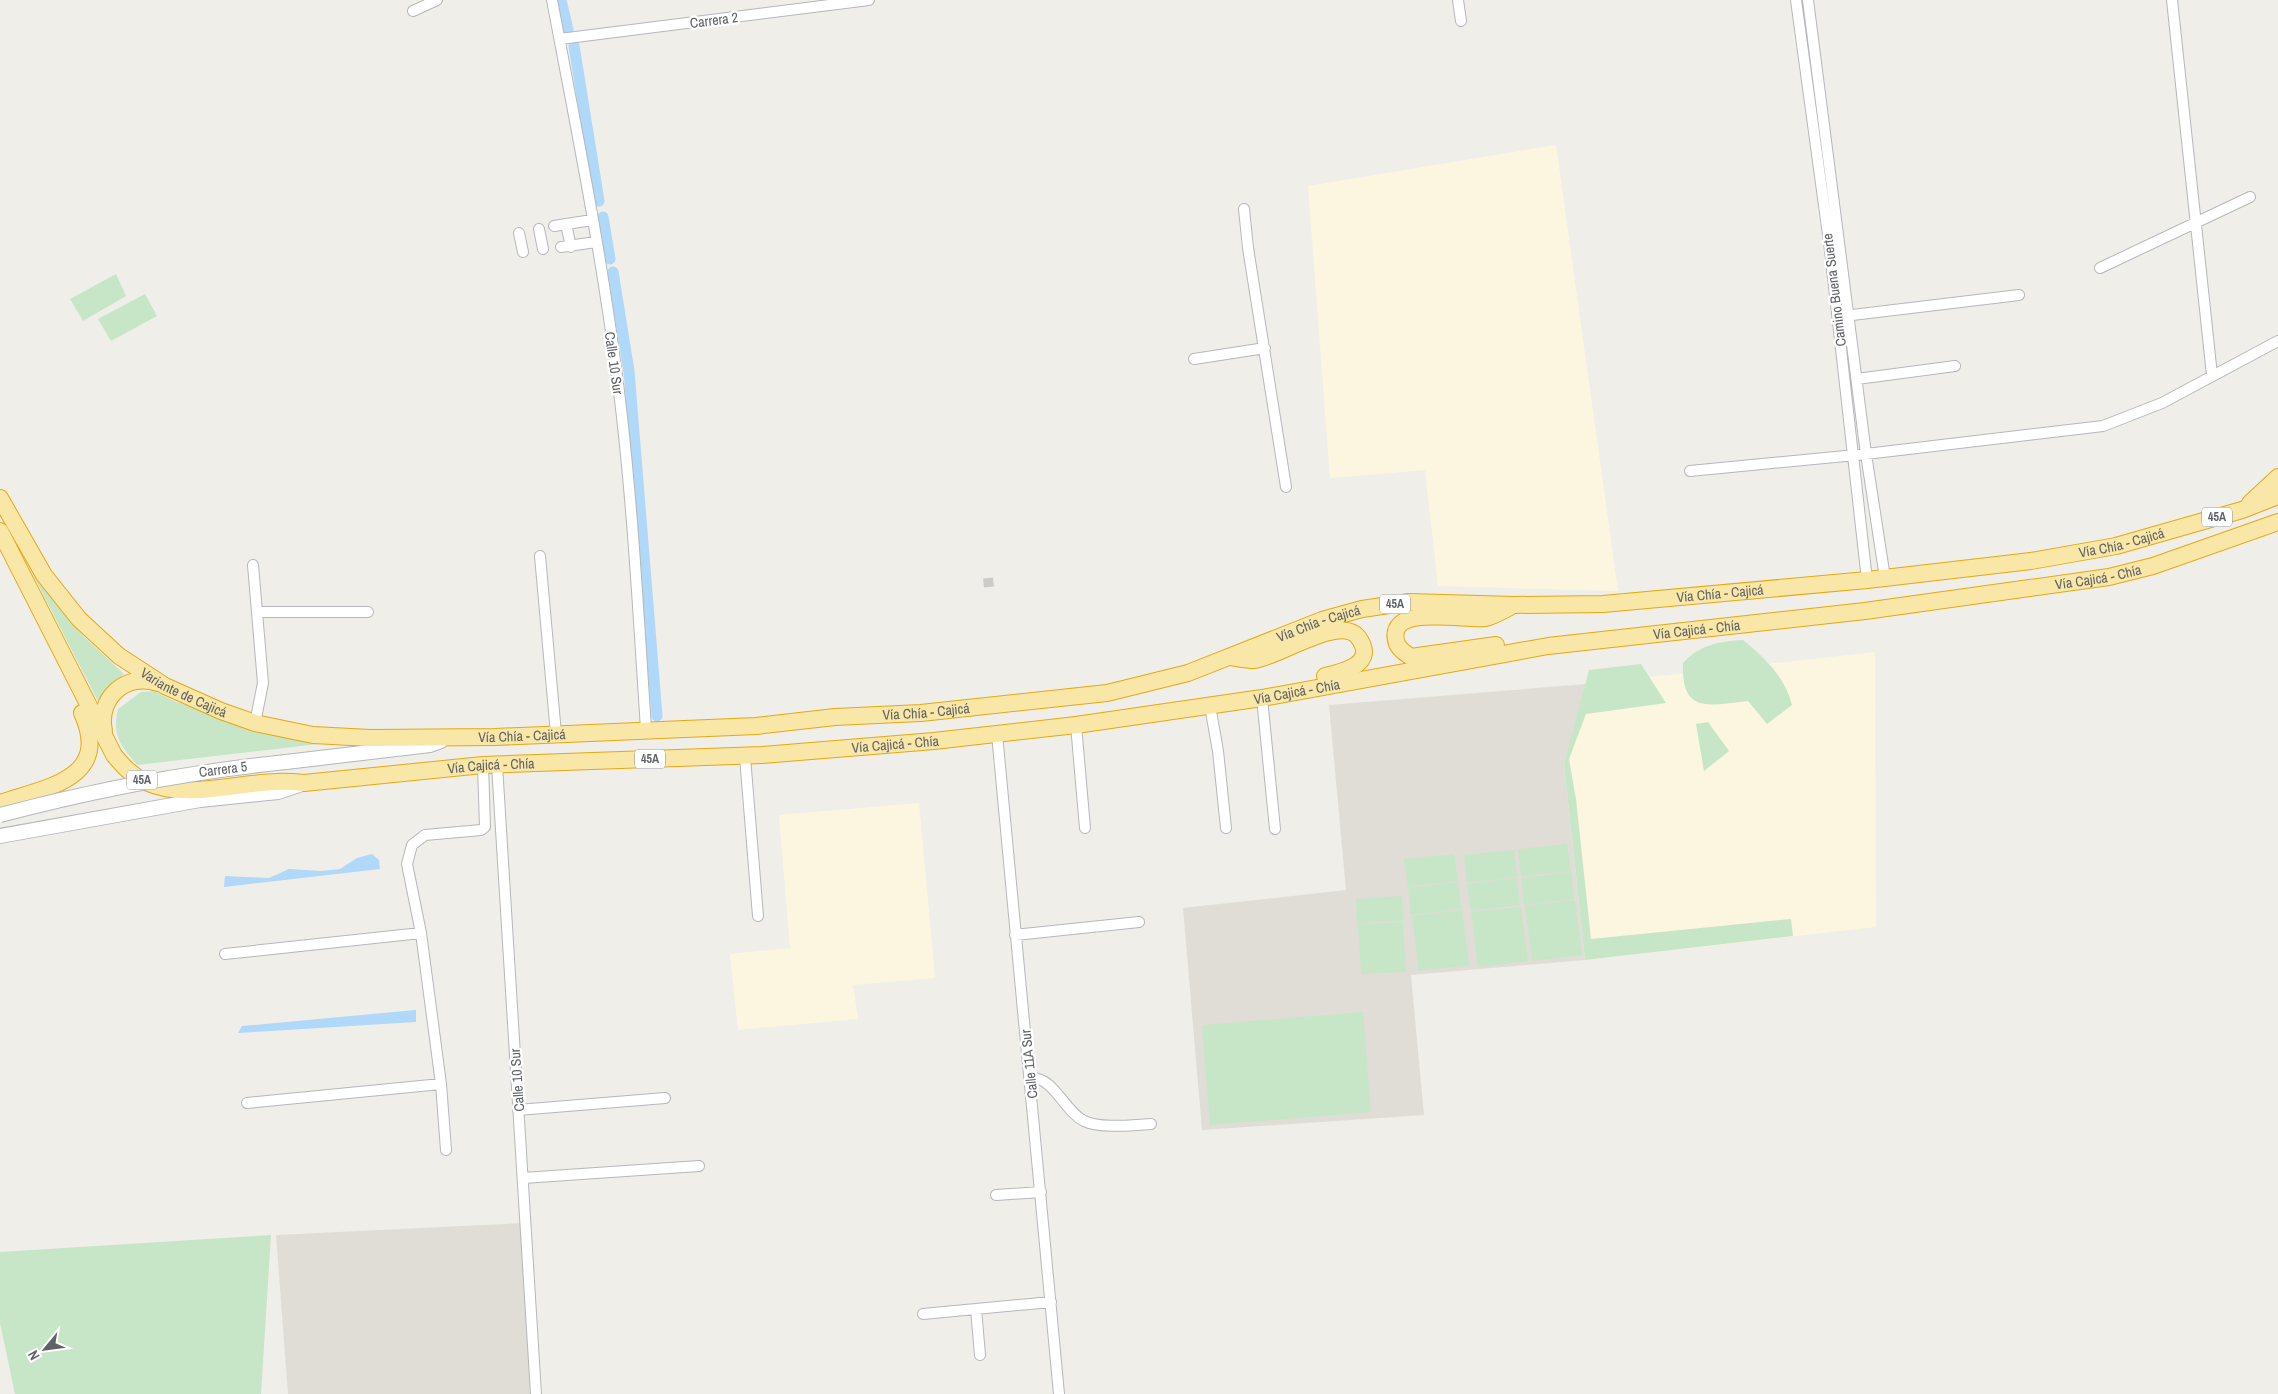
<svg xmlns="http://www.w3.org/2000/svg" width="2278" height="1394" viewBox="0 0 2278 1394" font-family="'Archivo Narrow',sans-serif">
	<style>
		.commercial { fill: #fcf6e1 }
		.education { fill: #e0ddd6 }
		.green { fill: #c7e5c7 }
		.water { fill: #afd8f9 }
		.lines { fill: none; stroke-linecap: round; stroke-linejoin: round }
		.canal { stroke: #afd8f9; stroke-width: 11 }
		.minor-tunnel { stroke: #cccbc8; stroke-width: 10; stroke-dasharray: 10 5; stroke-linecap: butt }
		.minor-casing { stroke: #b5b7bb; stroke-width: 12 }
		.secondary-casing { stroke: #b4b6bb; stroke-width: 16 }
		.trunk-casing { stroke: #e7a711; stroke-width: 18 }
		.minor { stroke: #fff; stroke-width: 10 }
		.secondary { stroke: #fff; stroke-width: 14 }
		.trunk { stroke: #f8e7a6; stroke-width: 16 }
		.secondary-bridge-casing { stroke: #b4b6bb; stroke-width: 16; stroke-linecap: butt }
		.secondary-bridge { stroke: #fff; stroke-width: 14 }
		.labels { text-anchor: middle; stroke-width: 4.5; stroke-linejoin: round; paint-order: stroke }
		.shield { fill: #fff; stroke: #8f9195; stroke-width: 1 }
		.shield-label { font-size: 12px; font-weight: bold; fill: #5f6267 }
		.street-label { font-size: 14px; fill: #5f6267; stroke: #fff }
	</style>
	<rect width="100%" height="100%" fill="#f0eee8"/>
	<path class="commercial" d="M1556,145L1618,591L1438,586L1425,470L1330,478L1308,186Z
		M1875,652L1876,927L1585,960L1564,764L1586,684Z
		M919,803L935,978L853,985L858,1019L738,1030L730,954L790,948L779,815Z"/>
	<path class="education" d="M1586,684L1564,764L1585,960L1411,975L1424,1115L1202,1130L1183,908L1346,890L1329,705Z
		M524,1223L533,1394H288L276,1235Z"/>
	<path class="green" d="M116,274L126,296L83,321L70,299Z
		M145,294L157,316L111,341L98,319Z
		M29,567L82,635L124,674L108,687L98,701Z
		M1743,640C1765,658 1785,677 1792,705L1767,724L1748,701C1709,705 1681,715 1683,663C1699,645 1720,641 1743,640Z
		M1641,664L1666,703L1586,714L1569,759L1576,799L1591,939L1791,919L1793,936L1585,960L1564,764L1589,670Z
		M154,691L176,702L327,743L137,765C120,744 112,737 118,709L141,692Z
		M1708,722L1729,751L1704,771L1696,724Z
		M1567,844L1571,871L1521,876L1518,849Z
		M1514,850L1517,877L1467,883L1464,855Z
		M1454,854L1458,881L1408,887L1404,859Z
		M1571,872L1574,899L1524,905L1521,878Z
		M1517,878L1520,905L1471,911L1467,884Z
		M1458,882L1461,909L1411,915L1408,888Z
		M1402,896L1403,921L1357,923L1356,899Z
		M1575,900L1582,955L1532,961L1525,906Z
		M1521,907L1528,961L1478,967L1471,912Z
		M1462,910L1469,965L1419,971L1412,916Z
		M1403,922L1406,972L1361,974L1358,924Z
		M1363,1012L1371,1112L1210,1125L1202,1025Z
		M271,1235L261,1394H15L0,1323V1252Z"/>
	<path class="water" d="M372,854L379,860L380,869L224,887L225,876L269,878L289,869L321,871L340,869L357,858Z
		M416,1010V1022L238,1033L242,1026Z"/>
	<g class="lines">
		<path class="canal" d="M561,0L568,30
			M574,46L599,201
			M603,217L610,259
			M613,272L629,371L657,716"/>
		<path class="minor-tunnel" d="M988,578L989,587"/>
		<defs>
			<path id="minor" d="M552,0C575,122 600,245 616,368C632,488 638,609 646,729
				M1458,0L1461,21
				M1796,0L1829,242L1867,580
				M1808,0L1866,454L1885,578
				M2172,0L2212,375
				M413,11L437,0
				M560,39L869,0
				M1244,209L1248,248L1286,487
				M566,224L571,247
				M554,226L592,220
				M539,229L543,249
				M519,233L523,252
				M561,247L596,242
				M2100,268L2250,197
				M1844,316L2019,295
				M1194,359L1265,348
				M1857,379L1955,366
				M1690,471L1866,454L2103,426L2162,403L2278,341
				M540,556L556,734
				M253,565L263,683L255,723
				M257,612H368
				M1262,698L1275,829
				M1210,706L1218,751L1226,828
				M1076,725L1085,828
				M997,734L1059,1394
				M745,757L758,916
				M497,765L536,1394
				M1015,935L1139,922
				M225,954L421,933
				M1031,1078C1054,1077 1064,1111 1084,1121C1101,1129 1132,1125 1151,1124
				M247,1103L441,1084
				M518,1110L665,1098
				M446,1150L441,1084L421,933L407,864L412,845L425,835L481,830L485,827L483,765
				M523,1178L699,1166
				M996,1195L1041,1192
				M976,1309L980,1355
				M923,1314L1051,1302"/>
			<path id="secondary" d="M286,762L430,745L441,741
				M0,836L200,800L278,792L302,784"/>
			<g id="trunk">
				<path id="s1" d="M0,498L44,575L79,619L119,656L165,686L221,711L255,723L313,735L370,738L495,737L756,726L835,717L921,713L1107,693L1188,673L1322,620L1362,609L1409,602L1514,605L1603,604L1867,580L2031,561L2116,546L2242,510L2278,496"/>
				<path d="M2250,503L2278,477"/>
				<path id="s2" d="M0,531L114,755C123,766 132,776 146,782C185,800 235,783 277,782C286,781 295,782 304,783L483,765L762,755L934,741L1076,725L1262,698L1548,646L1865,611L2109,577L2153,566L2278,522"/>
				<path d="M1496,645L1411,657C1405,653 1400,650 1397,644C1383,602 1466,621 1485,618C1493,617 1502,611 1510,607"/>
				<path d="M1231,657C1238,658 1246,660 1254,660C1277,658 1340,614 1358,637C1378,664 1343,672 1325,676"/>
				<path d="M104,731C97,698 126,672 158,683"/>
				<path d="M0,803C47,787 112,779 82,713"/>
			</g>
		</defs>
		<use href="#minor" class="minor-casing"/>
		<use href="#secondary" class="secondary-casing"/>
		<use href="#trunk" class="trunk-casing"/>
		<use href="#minor" class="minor"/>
		<use href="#secondary" class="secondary"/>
		<use href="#trunk" class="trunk"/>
		<defs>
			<path id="secondary-bridge" d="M0,815C94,790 188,772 286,762"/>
		</defs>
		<use href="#secondary-bridge" class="secondary-bridge-casing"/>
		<use href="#secondary-bridge" class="secondary-bridge"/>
	</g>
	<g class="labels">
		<g class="shield">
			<rect x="2202" y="507.5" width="30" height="19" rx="4"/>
			<rect x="1380" y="594.5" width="30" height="19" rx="4"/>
			<rect x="635" y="749.5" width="30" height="19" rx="4"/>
			<rect x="127" y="770.5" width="30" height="19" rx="4"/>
		</g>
		<g class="shield-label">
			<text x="2217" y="521">45A</text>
			<text x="1395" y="608">45A</text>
			<text x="650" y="763">45A</text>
			<text x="142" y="784">45A</text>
		</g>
		<g class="street-label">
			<text transform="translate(714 20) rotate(-7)" y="5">Carrera 2</text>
			<text transform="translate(1834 290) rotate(-97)" y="5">Camino Buena Suerte</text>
			<text transform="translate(614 363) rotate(82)" y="5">Calle 10 Sur</text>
			<text dy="5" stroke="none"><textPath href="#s1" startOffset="2240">Vía Chía - Cajicá</textPath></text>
			<text dy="5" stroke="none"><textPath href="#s2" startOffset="2261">Vía Cajicá - Chía</textPath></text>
			<text dy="5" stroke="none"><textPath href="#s1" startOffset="1835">Vía Chía - Cajicá</textPath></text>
			<text dy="5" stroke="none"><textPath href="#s1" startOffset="1430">Vía Chía - Cajicá</textPath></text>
			<text dy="5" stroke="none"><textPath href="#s2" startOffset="1856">Vía Cajicá - Chía</textPath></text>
			<text dy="5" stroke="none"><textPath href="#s1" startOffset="274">Variante de Cajicá</textPath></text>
			<text dy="5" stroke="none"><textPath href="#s2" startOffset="1451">Vía Cajicá - Chía</textPath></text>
			<text dy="5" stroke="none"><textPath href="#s1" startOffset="1025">Vía Chía - Cajicá</textPath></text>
			<text dy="5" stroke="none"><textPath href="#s1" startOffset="620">Vía Chía - Cajicá</textPath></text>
			<text dy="5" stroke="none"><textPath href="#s2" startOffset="1046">Vía Cajicá - Chía</textPath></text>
			<text dy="5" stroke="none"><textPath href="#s2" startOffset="641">Vía Cajicá - Chía</textPath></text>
			<text transform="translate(223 769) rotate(-7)" y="5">Carrera 5</text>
			<text transform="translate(1029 1064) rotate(-96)" y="5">Calle 11A Sur</text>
			<text transform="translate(517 1080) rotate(-94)" y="5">Calle 10 Sur</text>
		</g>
	</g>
	<g transform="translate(45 1349) rotate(241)" stroke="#ffffff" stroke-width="4" paint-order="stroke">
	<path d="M0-4L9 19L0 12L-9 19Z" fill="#5f6267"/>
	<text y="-8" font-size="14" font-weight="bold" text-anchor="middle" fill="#5f6267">N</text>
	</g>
</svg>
